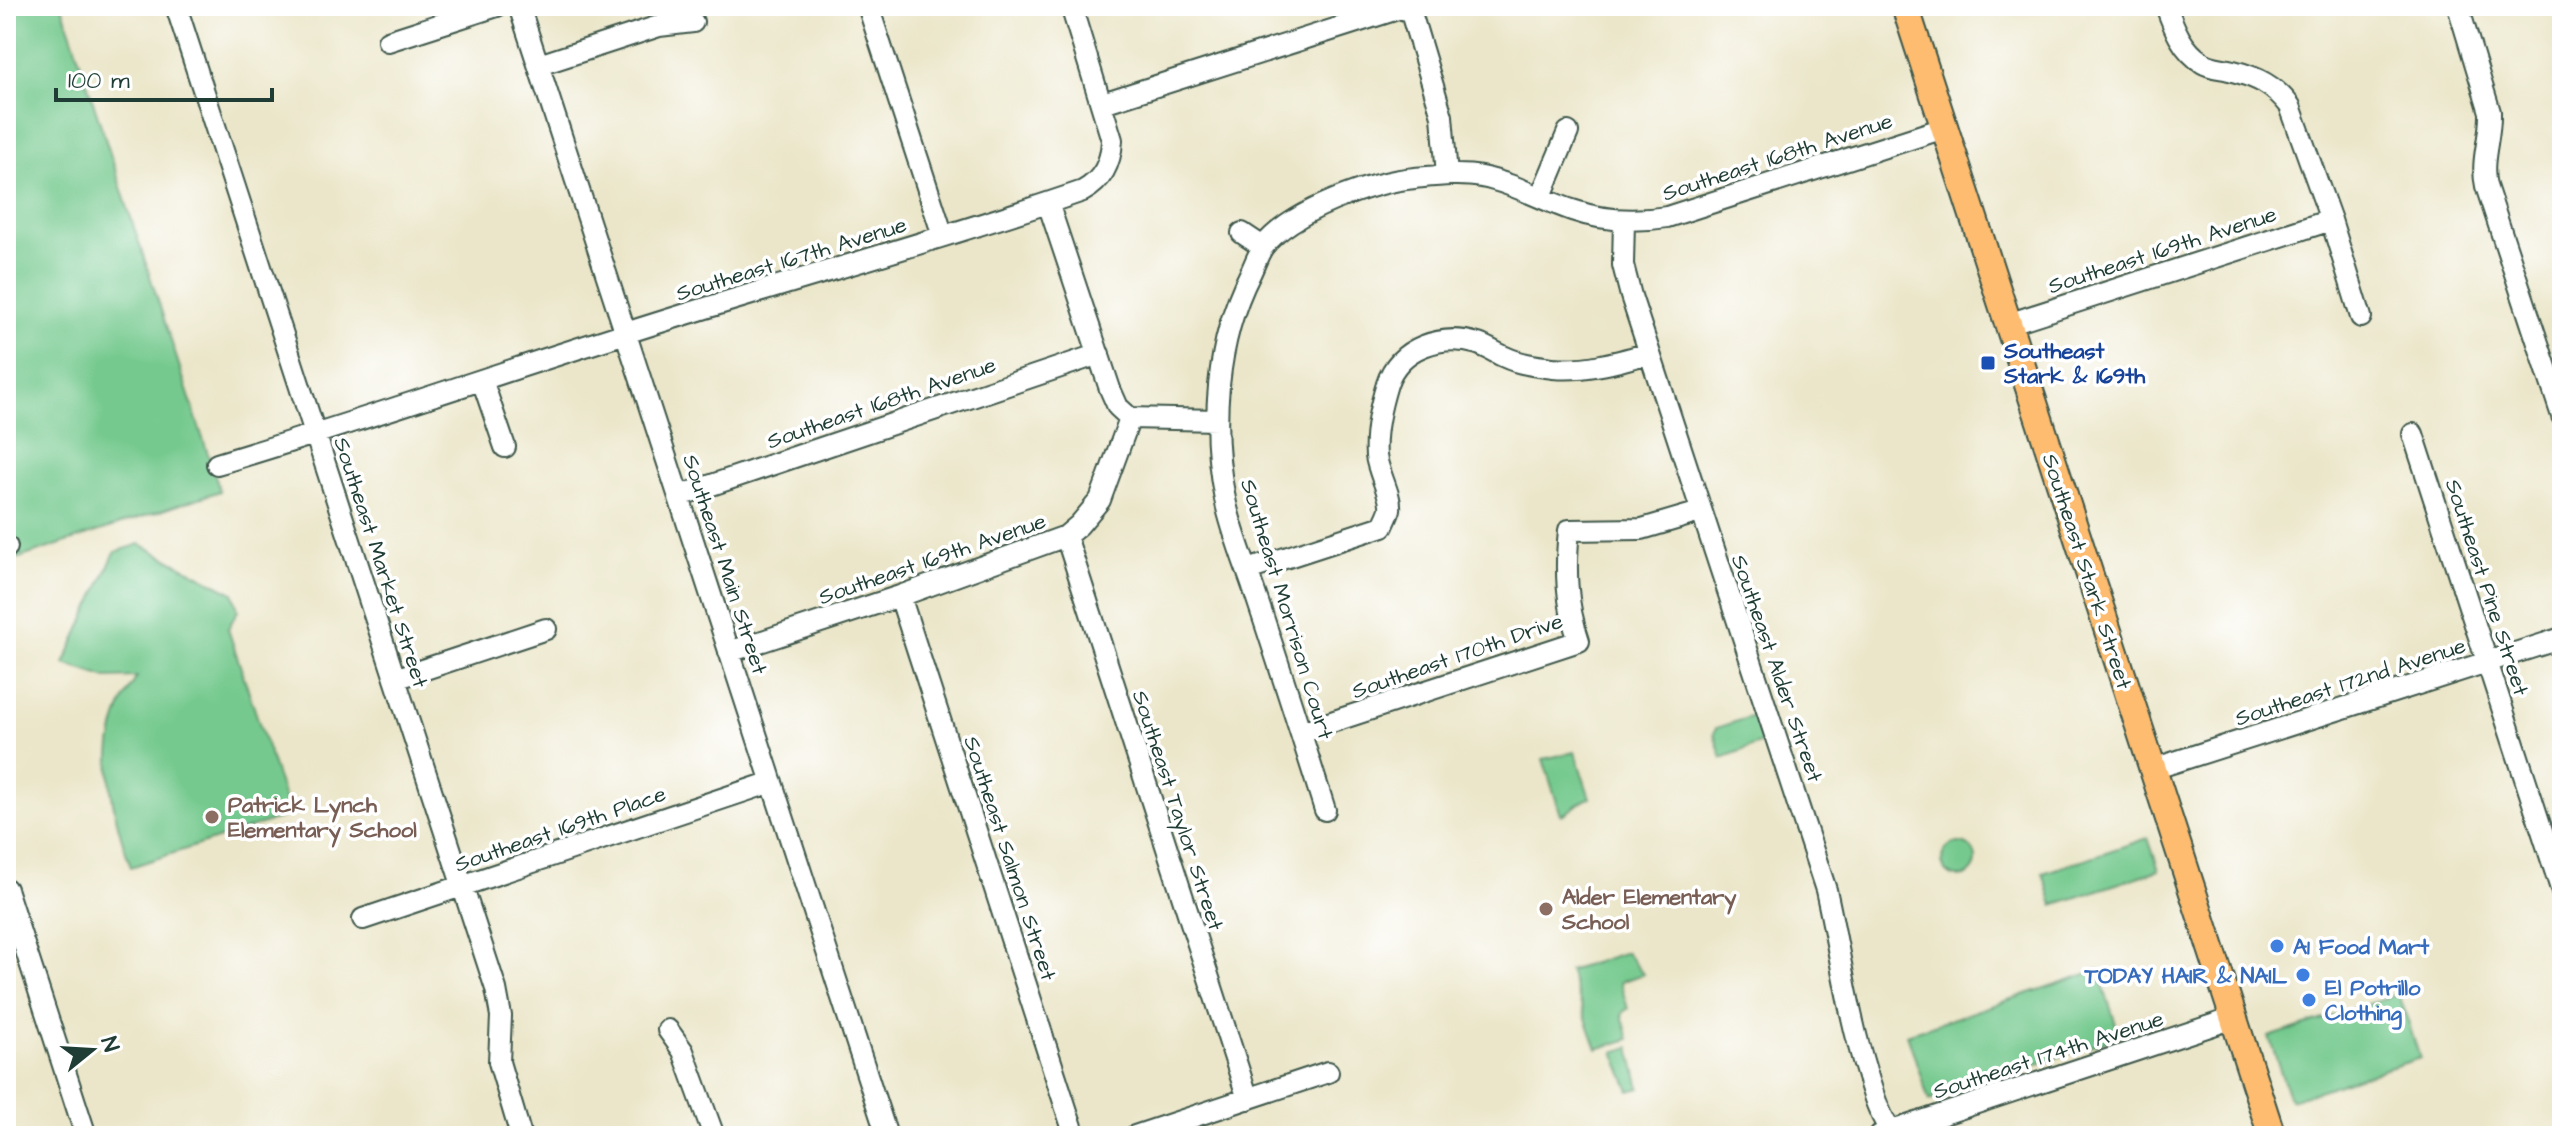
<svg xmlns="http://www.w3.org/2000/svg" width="2568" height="1142" viewBox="0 0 2568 1142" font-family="'Architects Daughter',sans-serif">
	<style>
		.green { fill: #74c98e; stroke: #4a8361; stroke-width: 2 }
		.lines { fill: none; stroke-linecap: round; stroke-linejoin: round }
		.minor-casing { stroke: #3e564a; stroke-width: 24 }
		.major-casing { stroke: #3e564a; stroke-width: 30 }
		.minor { stroke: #fff; stroke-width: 20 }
		.major { stroke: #fdbc70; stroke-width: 26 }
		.transit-dot { fill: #1a4fb4; stroke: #fff; stroke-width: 3 }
		.education-dot { fill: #8d6e63; stroke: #fff; stroke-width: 3 }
		.shop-dot { fill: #3f7fe0; stroke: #fff; stroke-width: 3 }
		.labels { text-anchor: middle; stroke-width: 7; stroke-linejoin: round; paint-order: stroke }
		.street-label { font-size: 22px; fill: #1f3d34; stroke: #fff }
		.transit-label { font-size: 22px; font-weight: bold; fill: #164399; stroke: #fff; text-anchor: start }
		.education-label { font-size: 22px; font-weight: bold; fill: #785e54; stroke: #fff; text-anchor: start }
		.shop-label { font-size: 22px; font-weight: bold; fill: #366cbe; stroke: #fff; text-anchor: start }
	</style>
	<rect width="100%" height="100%" fill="#fff"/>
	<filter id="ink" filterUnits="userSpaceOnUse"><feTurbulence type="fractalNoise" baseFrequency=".0125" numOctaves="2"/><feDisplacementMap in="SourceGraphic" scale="16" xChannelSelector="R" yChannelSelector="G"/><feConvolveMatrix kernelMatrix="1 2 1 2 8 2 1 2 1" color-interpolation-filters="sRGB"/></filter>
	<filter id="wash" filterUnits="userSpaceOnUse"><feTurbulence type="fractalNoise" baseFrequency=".006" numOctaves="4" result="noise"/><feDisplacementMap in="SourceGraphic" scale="32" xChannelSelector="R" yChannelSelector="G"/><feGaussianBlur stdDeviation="1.8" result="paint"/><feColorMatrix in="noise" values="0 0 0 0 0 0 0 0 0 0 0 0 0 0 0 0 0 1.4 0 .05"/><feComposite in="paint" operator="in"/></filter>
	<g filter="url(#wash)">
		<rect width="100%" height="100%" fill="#ebe6c9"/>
		<path class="green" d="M6,6H62L220,491L13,560L6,538Z
			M140,544L233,593L238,610L228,629L287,807L281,818L131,867C107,800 96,738 137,677L107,678L64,664L115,552Z
			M1753,716L1762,743L1722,758L1714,734L1716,728Z
			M1575,752L1590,798C1577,802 1573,811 1561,815L1543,759Z
			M2148,838L2159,870L2053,905L2043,873Z
			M1942 860a17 17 0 1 1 34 0a17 17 0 1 1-34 0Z
			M1626,952L1643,974L1620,982L1628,1009L1625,1010L1622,1015L1629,1039L1597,1049L1569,971Z
			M2098,970L2120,1036L1929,1101L1907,1034Z
			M2399,994L2420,1058L2290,1100L2269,1037Z
			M1630,1047L1640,1088L1630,1091L1614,1052Z"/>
	</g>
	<g filter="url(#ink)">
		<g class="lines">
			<defs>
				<path id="minor" d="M176,6L496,989L501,1016L499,1062L521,1136
					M519,6L887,1136
					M868,6L943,236
					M1409,6L1442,116L1447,175
					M2166,6C2174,28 2182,50 2203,63C2211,68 2223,68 2233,71C2257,77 2275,86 2290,106L2331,220L2361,317
					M2458,6L2490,112C2491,138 2480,160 2486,186L2562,416
					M388,41L497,6
					M539,65L659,26L693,22
					M1103,103L1407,6
					M1541,196L1568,132
					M1048,203L1110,389L1118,407L1130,418
					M1624,220L1623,265L1631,296L1826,890C1840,952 1848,1014 1867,1074C1874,1097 1880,1117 1894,1136
					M1242,233L1263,247
					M2008,324L2331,220
					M482,380L505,447
					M1130,418L1217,420
					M2413,434L2562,892
					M217,464C355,423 490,376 626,333C778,284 932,243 1083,191C1103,180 1111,163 1112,140L1071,6
					M679,496L1099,354
					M1066,536L1248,1099
					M6,548L7,547
					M1248,570L1383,526C1385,521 1389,514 1390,509C1392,497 1378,472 1376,456C1374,432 1380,407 1387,384C1399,347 1442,333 1478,344C1487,347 1496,353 1505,357C1520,364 1537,366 1553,368C1586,371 1617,362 1649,353
					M900,596L1075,1136
					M729,652L900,596L1066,536L1079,525L1100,500L1130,418
					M395,679L546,629
					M1301,732L1579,641C1566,604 1565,569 1569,530L1642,529L1700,512
					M2153,769L2562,638
					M1325,810C1303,740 1281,671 1258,602C1247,568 1232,534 1225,499C1210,426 1216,341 1250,274C1254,266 1258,254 1263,247C1291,211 1371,182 1415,178C1436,176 1460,173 1481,177C1513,183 1542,200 1572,210C1603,221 1635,222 1667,217L1944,128
					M6,889L86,1136
					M363,919L772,782
					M668,1030L683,1051L714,1136
					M1880,1135L2234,1018
					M1135,1136L1328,1072"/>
				<path id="major" d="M1905,6L2272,1136"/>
			</defs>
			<use href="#minor" class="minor-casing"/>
			<use href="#major" class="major-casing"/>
			<use href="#minor" class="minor"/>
			<use href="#major" class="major"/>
		</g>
	</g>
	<rect class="transit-dot" x="1980" y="355" width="16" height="16" rx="4"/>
	<g class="education-dot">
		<circle cx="212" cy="817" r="8"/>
		<circle cx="1546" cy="909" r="8"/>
	</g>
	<g class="shop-dot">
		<circle cx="2277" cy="946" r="8"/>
		<circle cx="2303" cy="975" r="8"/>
		<circle cx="2309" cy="1000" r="8"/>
	</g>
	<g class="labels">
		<g class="street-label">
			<text transform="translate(1777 156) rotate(-18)" y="8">Southeast 168th Avenue</text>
			<text transform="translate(2162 249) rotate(-18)" y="8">Southeast 169th Avenue</text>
			<text transform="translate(791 258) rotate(-17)" y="8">Southeast 167th Avenue</text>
			<text transform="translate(881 402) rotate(-19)" y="8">Southeast 168th Avenue</text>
			<text transform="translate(932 558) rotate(-19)" y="8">Southeast 169th Avenue</text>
			<text transform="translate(382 562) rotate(72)" y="8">Southeast Market Street</text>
			<text transform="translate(726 564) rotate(72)" y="8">Southeast Main Street</text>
			<text transform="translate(2088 571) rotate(72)" y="8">Southeast Stark Street</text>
			<text transform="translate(2488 587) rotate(72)" y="8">Southeast Pine Street</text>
			<text transform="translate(1288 609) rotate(73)" y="8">Southeast Morrison Court</text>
			<text transform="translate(1457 655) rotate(-19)" y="8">Southeast 170th Drive</text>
			<text transform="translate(1778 668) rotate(71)" y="8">Southeast Alder Street</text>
			<text transform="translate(2350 681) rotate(-18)" y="8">Southeast 172nd Avenue</text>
			<text transform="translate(1179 810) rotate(72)" y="8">Southeast Taylor Street</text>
			<text transform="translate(560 828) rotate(-19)" y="8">Southeast 169th Place</text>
			<text transform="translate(1011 858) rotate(72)" y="8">Southeast Salmon Street</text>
			<text transform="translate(2048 1054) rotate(-18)" y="8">Southeast 174th Avenue</text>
		</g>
		<g class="transit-label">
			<text x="2004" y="358">Southeast<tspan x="2004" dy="25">Stark &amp; 169th</tspan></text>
		</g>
		<g class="education-label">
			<text x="228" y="812">Patrick Lynch<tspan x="228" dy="25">Elementary School</tspan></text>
			<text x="1562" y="904">Alder Elementary<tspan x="1562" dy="25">School</tspan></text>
		</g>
		<g class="shop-label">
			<text x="2293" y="954">A1 Food Mart</text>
			<text x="2287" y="983" text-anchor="end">TODAY HAIR &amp; NAIL</text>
			<text x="2325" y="995">El Potrillo<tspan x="2325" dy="25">Clothing</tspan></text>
		</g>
	</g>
	<rect width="2568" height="1142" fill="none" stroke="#fff" stroke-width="32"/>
	<g transform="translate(92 1050) rotate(72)" stroke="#ffffff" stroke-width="6" paint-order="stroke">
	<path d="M0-6L14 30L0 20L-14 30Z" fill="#1f3d34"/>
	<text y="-12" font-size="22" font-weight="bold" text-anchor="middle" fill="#1f3d34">N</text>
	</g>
	<path d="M56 88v12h216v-12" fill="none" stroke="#1f3d34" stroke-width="4"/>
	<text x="68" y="88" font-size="24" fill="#1f3d34" stroke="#ffffff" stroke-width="6" paint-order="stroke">100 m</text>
</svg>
